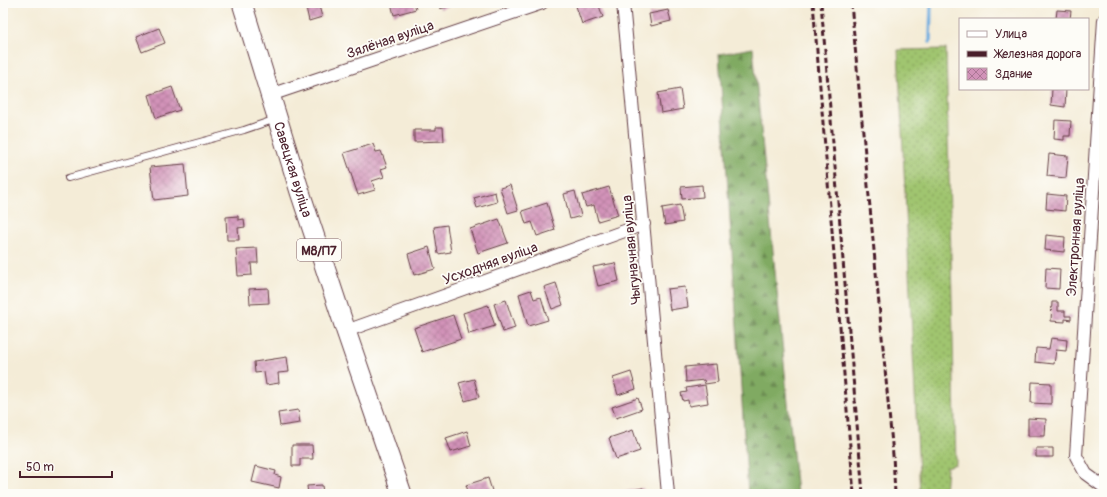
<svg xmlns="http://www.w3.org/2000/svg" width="1107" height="497" viewBox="0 0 1107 497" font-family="Pangolin,sans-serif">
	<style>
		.grass { fill: url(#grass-dots); stroke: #75724d }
		.forest { fill: url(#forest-firs); stroke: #656446 }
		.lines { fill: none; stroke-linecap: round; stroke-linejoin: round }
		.stream { stroke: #6cacdf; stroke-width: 3.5 }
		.building { fill: url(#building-cross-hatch) }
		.lane-casing { stroke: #643e45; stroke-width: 8 }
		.street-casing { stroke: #643e45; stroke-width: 14 }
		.primary-casing { stroke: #643e45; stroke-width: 21 }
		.lane { stroke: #fff; stroke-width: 6 }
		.street { stroke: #fff; stroke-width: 12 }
		.primary { stroke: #fff; stroke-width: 19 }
		.rail { stroke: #4a1f2b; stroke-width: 3; stroke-dasharray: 6 3; stroke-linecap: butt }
		.labels { text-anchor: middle; stroke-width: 3.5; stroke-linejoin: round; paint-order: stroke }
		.shield { fill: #fdfcf7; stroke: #806168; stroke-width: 1 }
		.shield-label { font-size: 13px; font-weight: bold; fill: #4a1f2b }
		.street-label { font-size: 14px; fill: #4a1f2b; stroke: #fdfcf7 }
	</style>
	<defs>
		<pattern id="grass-dots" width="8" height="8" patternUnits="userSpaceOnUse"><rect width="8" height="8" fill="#a0c56f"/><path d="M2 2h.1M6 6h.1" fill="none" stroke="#849f5b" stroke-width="1.8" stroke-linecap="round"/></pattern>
		<pattern id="forest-firs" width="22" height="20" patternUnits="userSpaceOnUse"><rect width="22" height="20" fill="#80aa62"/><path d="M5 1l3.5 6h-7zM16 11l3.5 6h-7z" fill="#6b8a51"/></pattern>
		<pattern id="building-cross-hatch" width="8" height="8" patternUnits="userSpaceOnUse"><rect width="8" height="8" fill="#d192b8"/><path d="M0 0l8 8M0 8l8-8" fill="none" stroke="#ac7796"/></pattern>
	</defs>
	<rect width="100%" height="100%" fill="#fdfcf7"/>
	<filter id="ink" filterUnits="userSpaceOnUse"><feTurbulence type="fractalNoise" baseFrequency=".025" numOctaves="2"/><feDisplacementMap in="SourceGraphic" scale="8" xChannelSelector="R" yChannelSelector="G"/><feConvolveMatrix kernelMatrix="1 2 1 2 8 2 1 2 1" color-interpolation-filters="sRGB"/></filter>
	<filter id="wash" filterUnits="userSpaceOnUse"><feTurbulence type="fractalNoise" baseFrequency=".012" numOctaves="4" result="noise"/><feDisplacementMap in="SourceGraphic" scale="16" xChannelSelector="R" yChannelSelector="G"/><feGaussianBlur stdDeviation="0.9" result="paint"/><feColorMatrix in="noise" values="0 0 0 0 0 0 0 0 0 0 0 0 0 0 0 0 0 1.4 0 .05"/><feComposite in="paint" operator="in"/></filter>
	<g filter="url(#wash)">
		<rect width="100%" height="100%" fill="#f4ecd7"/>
		<path class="grass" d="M946,49L956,464L947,467L945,494H920L898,50Z"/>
		<path class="forest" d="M753,48L797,494H748L719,54Z"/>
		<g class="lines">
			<path class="stream" d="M930,42L931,3"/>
		</g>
		<g id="blocks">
			<path class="building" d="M305,3H323L324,5L319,6L322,17L309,21Z
				M391,3H414L416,9L394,15Z
				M439,3H459L440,9Z
				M586,3H598L603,17L582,24L576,6Z
				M668,10L671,21L651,26L649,14Z
				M1057,10L1071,11L1070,19H1056Z
				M159,28L165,43L142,52L136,37Z
				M172,87L180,110L156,118L149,95Z
				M680,89L683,109L661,113L658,93Z
				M1052,89H1066L1065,107L1051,105Z
				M1055,120L1071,121L1070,136H1064V140L1054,139Z
				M436,127H443L444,141L414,142V130H436Z
				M373,144L376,152L381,151L387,167L381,169L384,177L372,181L375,190L358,195L344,153Z
				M1049,154L1068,156L1066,178L1047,176Z
				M185,164L188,196L154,200L150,167Z
				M510,185L518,210L508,213L500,188Z
				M702,185L703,197L682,199L681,187Z
				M609,187L618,215L598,221L594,205L586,207L582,195Z
				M575,191L581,216L570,219L564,194Z
				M495,192L497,202L477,208L474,198Z
				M1047,194L1066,196L1065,211L1046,209Z
				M547,203L555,230L537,236L532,222L526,224L522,211Z
				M680,205L683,222L665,225L662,208Z
				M238,216V220L244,219L245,227L238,228L239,240H227L226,217Z
				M499,219L508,243L478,253L470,229Z
				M447,225L451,252L438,254L434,227Z
				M1046,235L1065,237L1064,252L1045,250Z
				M429,247L435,269L414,275L408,254Z
				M257,248L258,263H251L252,275L238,276L236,249Z
				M615,263L619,281L598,286L593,267Z
				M1046,268L1060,269L1059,289L1045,288Z
				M556,283L563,305L552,309L544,287Z
				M685,287L688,307L670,310L667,289Z
				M268,288L269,303L250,304L249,289Z
				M531,290L534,299L541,297L548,320L528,326L519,294Z
				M506,300L515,328L503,332L494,304Z
				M1052,302H1058V311H1065V316H1071V320L1065,319V322L1051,321Z
				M488,305L495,326L469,334L463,313Z
				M453,315L461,339L422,352L414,328Z
				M1051,338L1067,340L1066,351L1056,350L1054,364L1035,362L1036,348L1049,349Z
				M287,357L289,372L278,373L279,383L266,385L264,372L255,373L254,362Z
				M716,364L718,382L705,384L704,380L686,382L685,367Z
				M631,372L636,389L618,395L613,378Z
				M474,379L479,397L465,401L459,383Z
				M1032,382L1051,383V404L1031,403Z
				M705,385L708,403L689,406L688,400L683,401L681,393L687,392L686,388Z
				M638,398L642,409L616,418L612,407Z
				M298,410L300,423L280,426L278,413Z
				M1028,418L1046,419L1045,436H1028Z
				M633,430L640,451L616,459L609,438Z
				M467,431L471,446L451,452L446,438Z
				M292,445H312L313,459H300V466H292Z
				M1036,448H1053V457H1036Z
				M256,466L276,471L275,475L281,477L279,488L252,482Z
				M488,478L493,494H469L466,485Z
				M322,485L323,494H308L307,486Z
				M643,488L644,494H622V492Z"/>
		</g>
	</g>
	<g filter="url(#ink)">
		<use href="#blocks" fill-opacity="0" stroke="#643e45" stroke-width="1"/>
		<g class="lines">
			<defs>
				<path id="lane" d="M68,178L244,130L276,119"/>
				<path id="street" d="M623,3L668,494
					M1104,20L1076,456L1086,474L1104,487
					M270,95L542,3
					M346,331L644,224"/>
				<g id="primary">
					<path id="s1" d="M242,3L300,192L346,331L402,494"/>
				</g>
			</defs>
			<use href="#lane" class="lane-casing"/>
			<use href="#street" class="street-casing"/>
			<use href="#primary" class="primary-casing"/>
			<use href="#lane" class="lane"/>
			<use href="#street" class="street"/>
			<use href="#primary" class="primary"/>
			<path class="rail" d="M813,3L854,494
				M821,3L863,494
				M851,3L893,455L895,494"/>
		</g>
	</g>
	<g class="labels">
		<rect class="shield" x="297" y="239" width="44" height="22" rx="3"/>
		<g class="shield-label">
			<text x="319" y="255">М8/П7</text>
		</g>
		<g class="street-label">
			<text transform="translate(390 39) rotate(-19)" y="5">Зялёная вуліца</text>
			<text dy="5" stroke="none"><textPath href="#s1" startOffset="174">Савецкая вуліца</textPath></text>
			<text transform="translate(1075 237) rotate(-86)" y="5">Электронная вуліца</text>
			<text transform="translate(631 250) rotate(-95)" y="5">Чыгуначная вуліца</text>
			<text transform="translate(490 263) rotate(-20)" y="5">Усходняя вуліца</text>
		</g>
	</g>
	<rect width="1107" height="497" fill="none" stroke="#fdfcf7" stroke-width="16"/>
	<rect x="959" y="18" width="130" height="72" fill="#fdfcf7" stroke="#b5a4a5"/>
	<rect x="967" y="31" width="20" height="6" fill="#ffffff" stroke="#b5a4a5"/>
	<text x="995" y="38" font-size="12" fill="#4a1f2b">Улица</text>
	<rect x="967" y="51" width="20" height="6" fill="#4a1f2b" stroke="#b5a4a5"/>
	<text x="995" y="58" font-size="12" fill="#4a1f2b">Железная дорога</text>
	<rect x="967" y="68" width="20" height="12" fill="url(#building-cross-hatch)" stroke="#b5a4a5"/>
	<text x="995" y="78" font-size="12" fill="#4a1f2b">Здание</text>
	<path d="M20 471v6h92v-6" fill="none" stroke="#4a1f2b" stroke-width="2"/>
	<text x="26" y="471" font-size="12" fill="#4a1f2b" stroke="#fdfcf7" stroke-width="3" paint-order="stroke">50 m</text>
</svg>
